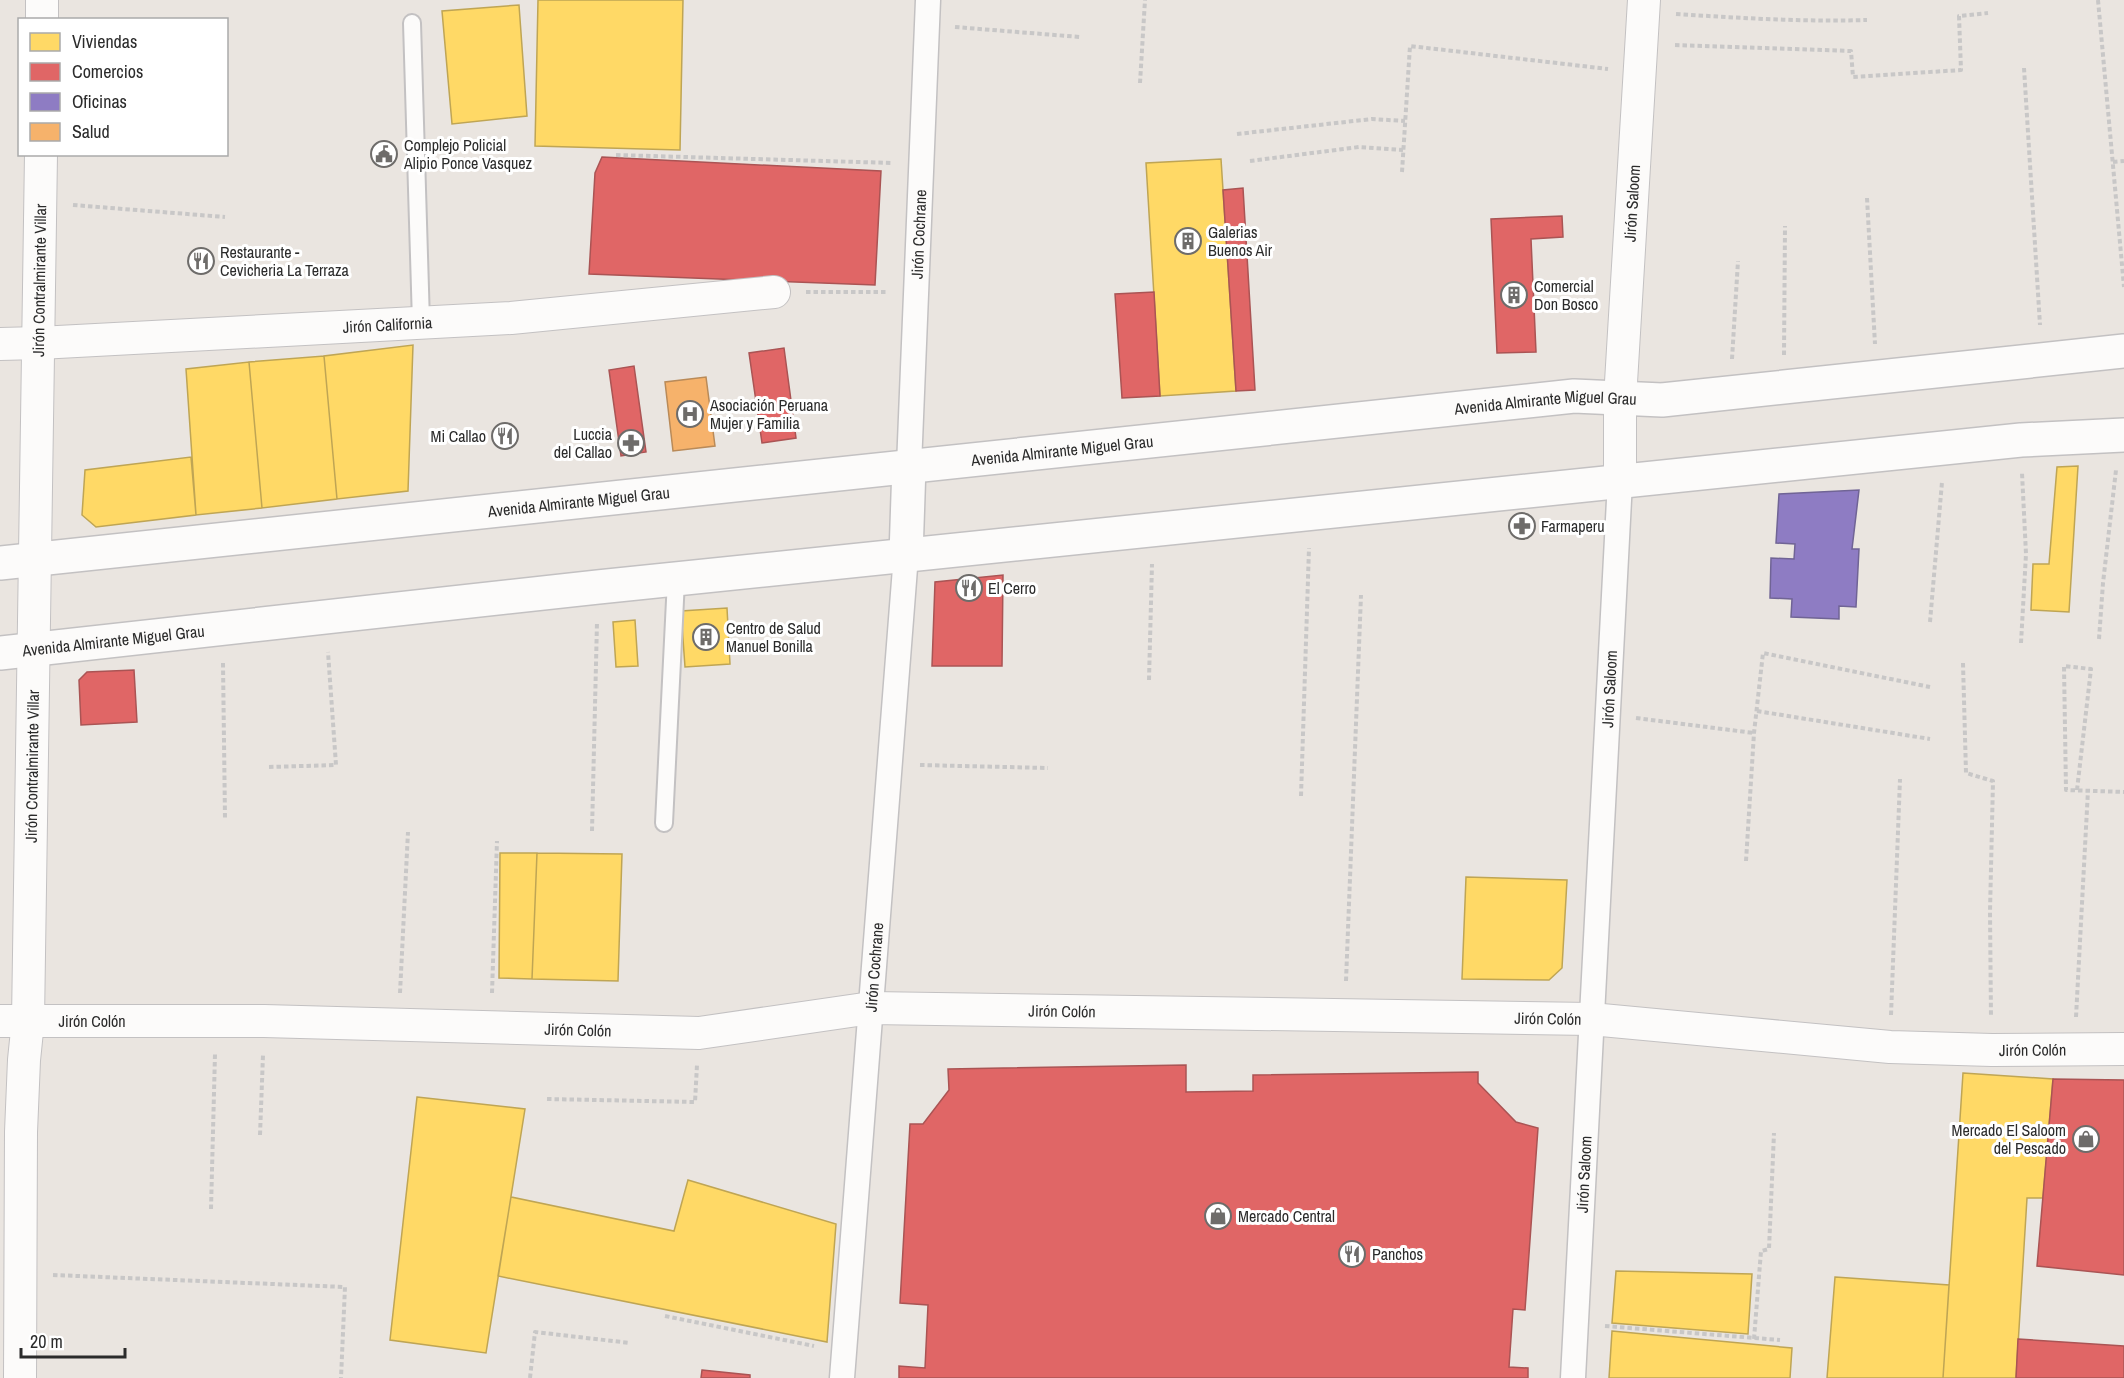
<svg xmlns="http://www.w3.org/2000/svg" width="2124" height="1378" viewBox="0 0 2124 1378" font-family="'Archivo Narrow',sans-serif">
	<style>
		.homes { fill: #ffd966; stroke: #bfa554; stroke-width: 1.5 }
		.shops { fill: #e06666; stroke: #aa5454; stroke-width: 1.5 }
		.offices { fill: #8e7cc3; stroke: #706495; stroke-width: 1.5 }
		.health { fill: #f6b26b; stroke: #b98a58; stroke-width: 1.5 }
		.lines { fill: none; stroke-linecap: round; stroke-linejoin: round }
		.service-casing { stroke: #c3c1c2; stroke-width: 20 }
		.pedestrian-casing { stroke: #c3c1c2; stroke-width: 27 }
		.minor-casing { stroke: #c3c1c2; stroke-width: 34 }
		.secondary-casing { stroke: #c3c1c2; stroke-width: 36 }
		.path { stroke: #c8c7c7; stroke-width: 4; stroke-dasharray: 4.5 3; stroke-linecap: butt }
		.service { stroke: #fcfbfa; stroke-width: 16 }
		.pedestrian { stroke: #fcfbfa; stroke-width: 24 }
		.minor { stroke: #fcfbfa; stroke-width: 32 }
		.secondary { stroke: #fcfbfa; stroke-width: 33 }
		.labels { text-anchor: middle; stroke-width: 6; stroke-linejoin: round; paint-order: stroke }
		.poi-label { font-size: 16px; fill: #2b2b2b; stroke: #fff; text-anchor: start }
		.street-label { font-size: 16px; fill: #2b2b2b; stroke: #fff }
	</style>
	<rect width="100%" height="100%" fill="#eae5e0"/>
	<path class="homes" d="M538,0H683L680,150L535,146Z
		M519,5L527,116L452,124L442,11Z
		M1221,159L1236,391L1160,396L1146,163Z
		M413,345L408,491L337,499L324,356Z
		M324,356L337,499L262,508L249,362Z
		M249,362L262,508L196,515L186,369Z
		M191,457L196,515L96,527L82,515L85,470Z
		M2078,466L2069,612L2031,610L2033,564H2049L2057,467Z
		M727,608L730,664L685,667L681,611Z
		M635,620L638,666L616,667L613,622Z
		M500,853H537L532,979L499,978Z
		M537,853L622,854L618,981L532,979Z
		M1466,877L1567,880L1562,968L1549,980L1462,979Z
		M1963,1073L2053,1079L2043,1198H2027L2016,1378H1943Z
		M417,1097L525,1109L486,1353L390,1340Z
		M688,1180L836,1224L827,1342L498,1276L511,1197L674,1231Z
		M1616,1271L1752,1274L1748,1334L1612,1323Z
		M1835,1277L1949,1285L1943,1378H1827Z
		M1612,1331L1792,1348L1790,1378H1609Z"/>
	<path class="shops" d="M602,157L881,171L875,285L589,274L595,173Z
		M1243,188L1255,390L1236,391L1223,190Z
		M1562,216L1563,237L1531,239L1536,352L1497,353L1491,219Z
		M1154,292L1160,396L1122,398L1115,294Z
		M784,348L796,438L762,443L749,353Z
		M634,366L646,452L621,456L609,370Z
		M1003,575L1002,666H932L935,582Z
		M134,670L137,722L81,725L79,680L87,672Z
		M1186,1065V1092L1253,1091V1075L1478,1072V1083L1516,1122L1538,1128L1525,1310L1513,1309L1509,1367L1528,1368V1378H899V1366L925,1368L928,1305L900,1303L910,1124H923L949,1090L948,1069Z
		M2053,1079L2124,1080V1275L2037,1266Z
		M2018,1339L2124,1346V1378H2016Z
		M702,1370L750,1375V1378H701Z"/>
	<path class="offices" d="M1859,490L1852,549H1859L1856,607L1839,606V619L1791,617L1792,599L1770,598L1771,558L1794,559L1795,544L1776,543L1779,494Z"/>
	<path class="health" d="M706,377L715,446L673,451L665,382Z"/>
	<g class="lines">
		<defs>
			<path id="service" d="M412,23L421,322
				M664,823L676,580"/>
			<g id="pedestrian">
				<path id="s1" d="M909,466L928,0"/>
				<path id="s2" d="M842,1378L906,555"/>
				<path id="s3" d="M1573,1378L1620,481"/>
			</g>
			<g id="minor">
				<path d="M42,20V0"/>
				<path id="s4" d="M0,344L39,343L511,318L774,292"/>
				<path id="s5" d="M1620,481V399L1644,0"/>
				<path id="s6" d="M0,1021H264L699,1033L871,1008L1591,1019L1890,1047L1992,1050L2124,1049"/>
				<path id="s7" d="M20,1378L21,1132L24,1060L28,1021L41,154"/>
			</g>
			<g id="secondary">
				<path d="M906,555L909,466"/>
				<path id="s8" d="M0,563L1574,396L1662,400L2124,351"/>
				<path id="s9" d="M0,653L598,587L2021,440L2124,435"/>
			</g>
		</defs>
		<use href="#service" class="service-casing"/>
		<use href="#pedestrian" class="pedestrian-casing"/>
		<use href="#minor" class="minor-casing"/>
		<use href="#secondary" class="secondary-casing"/>
		<path class="path" d="M2098,0L2124,287
			M1676,14C1740,18 1803,22 1867,20
			M955,27L1080,37
			M1675,45L1851,51L1853,77L1961,70L1959,16L1988,13
			M2024,68L2040,325
			M1140,83L1145,0
			M1237,134L1372,119L1405,121
			M616,155L893,163
			M1250,161L1359,147L1403,150
			M2113,162L2124,161
			M1402,172L1410,46L1608,69
			M1867,198L1875,344
			M73,205L225,217
			M806,292H886
			M1784,355L1785,226
			M1732,359L1738,261
			M1930,622L1942,482
			M2099,639L2103,583L2116,470
			M2021,643L2026,554L2022,473
			M223,663L225,818
			M1963,663L1966,773L1993,781L1990,912L1991,1017
			M1149,680L1152,564
			M1757,711L1930,739
			M1636,718L1754,733
			M920,765L1048,768
			M269,767L336,765L328,652
			M2077,790L2091,669L2064,666L2066,790L2124,792
			M1301,796L1309,548
			M592,831L597,622
			M1746,861L1754,733L1763,653L1930,687
			M1346,981L1361,595
			M400,993L408,832
			M492,993L497,841
			M1891,1015L1900,779
			M2076,1017L2088,790
			M547,1099L695,1102L697,1065
			M260,1135L263,1055
			M211,1209L215,1054
			M53,1275L345,1287L341,1378
			M665,1316L814,1346
			M1605,1326L1780,1340
			M1754,1339L1761,1251L1769,1249L1774,1133
			M530,1378L535,1332L630,1343"/>
		<use href="#service" class="service"/>
		<use href="#pedestrian" class="pedestrian"/>
		<use href="#minor" class="minor"/>
		<use href="#secondary" class="secondary"/>
	</g>
	<defs>
		<symbol id="civic-ring" viewBox="-11 -11 22 22"><circle r="9.5" fill="#fff" stroke="#6e6c6a" stroke-width="1.5"/><path d="M-.6-6.5H3V-4.5H.6V-3L4-1V1h2V6H-6V1h2V-1L-.6-3ZM-1.2 2.5V6h2.4V2.5Z" fill="#6e6c6a"/></symbol>
		<symbol id="building-ring" viewBox="-11 -11 22 22"><circle r="9.5" fill="#fff" stroke="#6e6c6a" stroke-width="1.5"/><path d="M-4-6H4V6H1V3H-1V6H-4ZM-2.5-4.3h1.7v1.8h-1.7ZM.8-4.3h1.7v1.8H.8ZM-2.5-1h1.7V.8h-1.7ZM.8-1h1.7V.8H.8Z" fill="#6e6c6a"/></symbol>
		<symbol id="restaurant-ring" viewBox="-11 -11 22 22"><circle r="9.5" fill="#fff" stroke="#6e6c6a" stroke-width="1.5"/><path d="M-5-6h1v4h1v-4h1v4h1v-4h1v5L-1.5 .5V6h-2V.5L-5-1ZM5-6V6H3V1.5H1.5Q1.5-4 5-6Z" fill="#6e6c6a"/></symbol>
		<symbol id="hospital-ring" viewBox="-11 -11 22 22"><circle r="9.5" fill="#fff" stroke="#6e6c6a" stroke-width="1.5"/><path d="M-5-5h3v3.5h4V-5h3V5h-3V1.5h-4V5h-3Z" fill="#6e6c6a"/></symbol>
		<symbol id="pharmacy-ring" viewBox="-11 -11 22 22"><circle r="9.5" fill="#fff" stroke="#6e6c6a" stroke-width="1.5"/><path d="M-2-6h4v4h4v4h-4v4h-4v-4h-4v-4h4Z" fill="#6e6c6a"/></symbol>
		<symbol id="shop-ring" viewBox="-11 -11 22 22"><circle r="9.5" fill="#fff" stroke="#6e6c6a" stroke-width="1.5"/><path d="M-5-2.5h2.3a2.7 3.5 0 0 1 5.4 0H5L5.5 6h-11ZM-1.5-2.5h3a1.5 2.3 0 0 0-3 0Z" fill="#6e6c6a"/></symbol>
	</defs>
	<g fill-rule="evenodd">
		<use href="#civic-ring" x="369" y="139" width="30" height="30"/>
		<use href="#building-ring" x="1173" y="226" width="30" height="30"/>
		<use href="#restaurant-ring" x="186" y="246" width="30" height="30"/>
		<use href="#building-ring" x="1499" y="280" width="30" height="30"/>
		<use href="#hospital-ring" x="675" y="399" width="30" height="30"/>
		<use href="#restaurant-ring" x="490" y="421" width="30" height="30"/>
		<use href="#pharmacy-ring" x="616" y="428" width="30" height="30"/>
		<use href="#pharmacy-ring" x="1507" y="511" width="30" height="30"/>
		<use href="#restaurant-ring" x="954" y="573" width="30" height="30"/>
		<use href="#building-ring" x="691" y="622" width="30" height="30"/>
		<use href="#shop-ring" x="2071" y="1124" width="30" height="30"/>
		<use href="#shop-ring" x="1203" y="1201" width="30" height="30"/>
		<use href="#restaurant-ring" x="1337" y="1239" width="30" height="30"/>
	</g>
	<g class="labels">
		<g class="poi-label">
			<text x="404" y="151">Complejo Policial<tspan x="404" dy="18">Alipio Ponce Vasquez</tspan></text>
			<text x="1208" y="238">Galerias<tspan x="1208" dy="18">Buenos Air</tspan></text>
			<text x="220" y="258">Restaurante -<tspan x="220" dy="18">Cevicheria La Terraza</tspan></text>
			<text x="1534" y="292">Comercial<tspan x="1534" dy="18">Don Bosco</tspan></text>
			<text x="710" y="411">Asociación Peruana<tspan x="710" dy="18">Mujer y Familia</tspan></text>
			<text x="612" y="440" text-anchor="end">Luccia<tspan x="612" dy="18">del Callao</tspan></text>
			<text x="486" y="442" text-anchor="end">Mi Callao</text>
			<text x="1541" y="532">Farmaperu</text>
			<text x="988" y="594">El Cerro</text>
			<text x="726" y="634">Centro de Salud<tspan x="726" dy="18">Manuel Bonilla</tspan></text>
			<text x="2066" y="1136" text-anchor="end">Mercado El Saloom<tspan x="2066" dy="18">del Pescado</tspan></text>
			<text x="1238" y="1222">Mercado Central</text>
			<text x="1372" y="1260">Panchos</text>
		</g>
		<g class="street-label">
			<text dy="6" stroke="none"><textPath href="#s5" startOffset="278">Jirón Saloom</textPath></text>
			<text dy="6" stroke="none"><textPath href="#s1" startOffset="232">Jirón Cochrane</textPath></text>
			<text dy="6" stroke="none"><textPath href="#s7" startOffset="1098">Jirón Contralmirante Villar</textPath></text>
			<text dy="6" stroke="none"><textPath href="#s4" startOffset="388">Jirón California</textPath></text>
			<text dy="6" stroke="none"><textPath href="#s8" startOffset="1554">Avenida Almirante Miguel Grau</textPath></text>
			<text dy="6" stroke="none"><textPath href="#s8" startOffset="1068">Avenida Almirante Miguel Grau</textPath></text>
			<text dy="6" stroke="none"><textPath href="#s8" startOffset="582">Avenida Almirante Miguel Grau</textPath></text>
			<text dy="6" stroke="none"><textPath href="#s9" startOffset="114">Avenida Almirante Miguel Grau</textPath></text>
			<text dy="6" stroke="none"><textPath href="#s3" startOffset="690">Jirón Saloom</textPath></text>
			<text dy="6" stroke="none"><textPath href="#s7" startOffset="612">Jirón Contralmirante Villar</textPath></text>
			<text dy="6" stroke="none"><textPath href="#s2" startOffset="412">Jirón Cochrane</textPath></text>
			<text dy="6" stroke="none"><textPath href="#s6" startOffset="1064">Jirón Colón</textPath></text>
			<text dy="6" stroke="none"><textPath href="#s6" startOffset="1550">Jirón Colón</textPath></text>
			<text dy="6" stroke="none"><textPath href="#s6" startOffset="92">Jirón Colón</textPath></text>
			<text dy="6" stroke="none"><textPath href="#s6" startOffset="578">Jirón Colón</textPath></text>
			<text dy="6" stroke="none"><textPath href="#s6" startOffset="2036">Jirón Colón</textPath></text>
			<text dy="6" stroke="none"><textPath href="#s3" startOffset="204">Jirón Saloom</textPath></text>
		</g>
	</g>
	<rect x="18" y="18" width="210" height="138" fill="#ffffff" stroke="#aaaaaa" stroke-width="1.5"/>
	<rect x="30" y="33" width="30" height="18" fill="#ffd966" stroke="#aaaaaa" stroke-width="1.5"/>
	<text x="72" y="48" font-size="18" fill="#2b2b2b">Viviendas</text>
	<rect x="30" y="63" width="30" height="18" fill="#e06666" stroke="#aaaaaa" stroke-width="1.5"/>
	<text x="72" y="78" font-size="18" fill="#2b2b2b">Comercios</text>
	<rect x="30" y="93" width="30" height="18" fill="#8e7cc3" stroke="#aaaaaa" stroke-width="1.5"/>
	<text x="72" y="108" font-size="18" fill="#2b2b2b">Oficinas</text>
	<rect x="30" y="123" width="30" height="18" fill="#f6b26b" stroke="#aaaaaa" stroke-width="1.5"/>
	<text x="72" y="138" font-size="18" fill="#2b2b2b">Salud</text>
	<path d="M21 1348v9h104v-9" fill="none" stroke="#2b2b2b" stroke-width="3"/>
	<text x="30" y="1348" font-size="18" fill="#2b2b2b" stroke="#ffffff" stroke-width="4.5" paint-order="stroke">20 m</text>
</svg>
